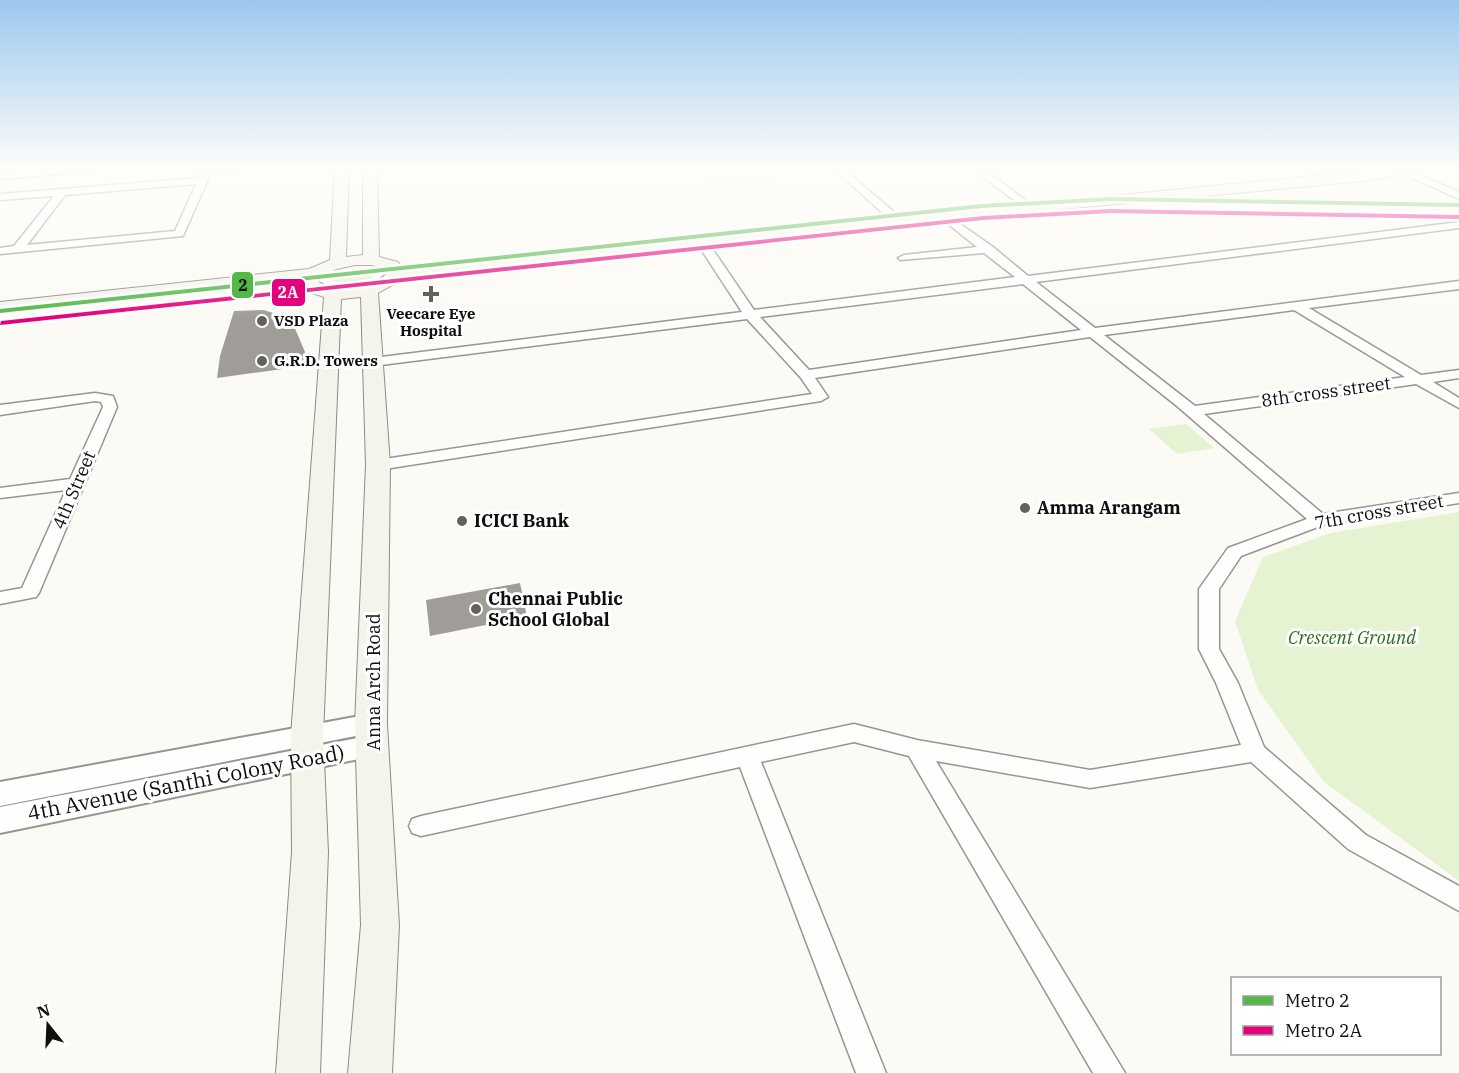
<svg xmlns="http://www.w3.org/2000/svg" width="1459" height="1073" viewBox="0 0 1459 1073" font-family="'IBM Plex Serif',serif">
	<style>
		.green { fill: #e5f3d2 }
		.pitch { fill: #eff7dc }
		.building { fill: #a09d99 }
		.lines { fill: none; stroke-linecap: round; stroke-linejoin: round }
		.minor-casing { stroke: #969592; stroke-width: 3 }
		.tertiary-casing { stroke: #969592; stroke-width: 4 }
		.secondary-casing { stroke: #8c8b89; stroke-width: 2 }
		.minor { fill: #fffefd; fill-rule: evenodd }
		.tertiary { fill: #fffefd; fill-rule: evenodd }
		.secondary { fill: #f5f4eb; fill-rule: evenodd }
		.metro-1-casing { stroke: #fff; stroke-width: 5 }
		.metro-2-casing { stroke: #fff; stroke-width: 5 }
		.metro-1 { fill: #53b848; fill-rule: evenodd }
		.metro-2 { fill: #e5007d; fill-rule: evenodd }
		.poi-dot { fill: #62615f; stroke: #fff; stroke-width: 2 }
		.labels { text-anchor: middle; stroke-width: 6; stroke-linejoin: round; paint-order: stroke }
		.far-poi-label { font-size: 15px; font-weight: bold; fill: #0f0f0f; stroke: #fff; text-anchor: start }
		.street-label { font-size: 18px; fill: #0f0f0f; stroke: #fff }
		.poi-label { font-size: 18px; font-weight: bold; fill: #0f0f0f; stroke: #fff; text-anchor: start }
		.park-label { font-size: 18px; font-style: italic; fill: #2a6e18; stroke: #fff }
		.near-street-label { font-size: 21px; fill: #0f0f0f; stroke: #fff }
		.line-badge { stroke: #fff; stroke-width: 2 }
		.badge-label { font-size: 16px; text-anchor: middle; font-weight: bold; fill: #fff }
		.pale-badge-label { font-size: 16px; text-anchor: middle; font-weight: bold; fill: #111 }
	</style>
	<rect width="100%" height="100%" fill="#fcfaf4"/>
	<path class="green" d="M353,269L370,270L374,275C365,286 344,288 332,280L336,273Z
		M1186,424L1214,448L1177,454L1149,429Z
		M1459,512V881L1323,781L1258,690L1235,621L1263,557L1331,533Z"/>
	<path class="pitch" d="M694,168H759L772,182L709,187Z"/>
	<path class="building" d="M264,310L291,319L305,352L304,366L217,378L220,356L234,311Z
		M520,583L527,617L430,636L426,600Z"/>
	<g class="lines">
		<defs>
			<path id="minor" d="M56,168H99L95,171L0,179V173Z
				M203,168H255L210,175L183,236L0,254V248L14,246L54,196L0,200V194L199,178ZM196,184L175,231L27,245L65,195Z
				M833,168H843L896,214V218H888Z
				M971,168H982L1036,208L1027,210Z
				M1351,168H1361L1362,169L1357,172Z
				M1390,168H1403L1459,192V199Z
				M946,214L993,247L1028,276L1459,222V228L1036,282L1095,328L1459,281V289L1309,308L1421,375L1459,370V378L1433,382L1459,398V408L1416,384L1204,414L1323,514L1459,493V503L1323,525L1241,556L1219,589V649L1238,683L1264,747L1366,835L1459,886V911L1348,849L1251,762L1090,788L936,761L1125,1073H1093L909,756L854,742L761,762L886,1073H856L740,767L421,836L412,833L409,826L412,819L421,816L854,724L917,740L1090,770L1241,745L1216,683L1199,649V589L1228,548L1307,519L1177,406L1090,337L815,378L828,397L821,401L378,470L370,465L378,460L812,394L801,378L747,319L373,366L366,362L373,358L742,312L697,243L703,240L707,241L754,310L1015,277L984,253L900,260L898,258L904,255L977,247L942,219V215ZM1023,284L1081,330L809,370L760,317ZM1294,310L1405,377L1195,406L1104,335Z
				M95,393L113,396L117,407L39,593L36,597L0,604V592L22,588L66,490L0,498V488L70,479L103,407L101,402L95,401L0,415V405Z"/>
			<path id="tertiary" d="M371,714L381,717L385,724L381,731L0,806V782Z
				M373,735L383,738L387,746L383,754L0,833V807Z"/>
			<path id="secondary" d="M335,168H349L346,257L363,255V168H377L379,257L398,262L404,272L429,267L1031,204L1393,168H1413L1407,174L1365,181L1031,212L429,277L396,283L378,293L390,465L387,724L399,925L392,1073H348L361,925L355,724L366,465L361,297L341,299L323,736L328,852L320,1073H276L292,852L291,736L324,297C315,294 302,291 302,280L0,312V302L309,269L330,260ZM355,265H371L385,268L387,273C373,289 337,295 319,282V278L337,269Z"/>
		</defs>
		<use href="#minor" class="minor-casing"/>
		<use href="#tertiary" class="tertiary-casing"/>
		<use href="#secondary" class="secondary-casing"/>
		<use href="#minor" class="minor"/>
		<use href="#tertiary" class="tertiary"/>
		<use href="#secondary" class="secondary"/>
		<defs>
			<path id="metro-1" d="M1111,197L1459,203V207L1111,201L982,208L0,313V309L982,204Z"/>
			<path id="metro-2" d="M1111,209L1459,215V219L1111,213L983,220L0,325L1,321L983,216Z"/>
		</defs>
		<use href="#metro-1" class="metro-1-casing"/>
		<use href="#metro-2" class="metro-2-casing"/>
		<use href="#metro-1" class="metro-1"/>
		<use href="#metro-2" class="metro-2"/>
	</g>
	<linearGradient id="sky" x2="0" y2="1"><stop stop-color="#9bc8ef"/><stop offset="0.53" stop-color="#fefdfa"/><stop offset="1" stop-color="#fefdfa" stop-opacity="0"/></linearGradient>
	<rect width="1459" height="319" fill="url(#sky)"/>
	<g class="poi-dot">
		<path d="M428 285h6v6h6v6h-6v6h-6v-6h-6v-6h6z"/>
		<circle cx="262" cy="321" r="6"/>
		<circle cx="262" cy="361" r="6"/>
		<circle cx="1025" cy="508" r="6"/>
		<circle cx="462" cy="521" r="6"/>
		<circle cx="476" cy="609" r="6"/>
	</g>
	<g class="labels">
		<g class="far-poi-label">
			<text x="431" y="319" text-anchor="middle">Veecare Eye<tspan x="431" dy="17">Hospital</tspan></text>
			<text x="274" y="326">VSD Plaza</text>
			<text x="274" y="366">G.R.D. Towers</text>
		</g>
		<g class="street-label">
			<text transform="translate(1326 392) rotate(-8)" y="6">8th cross street</text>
			<text transform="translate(74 490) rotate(-67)" y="6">4th Street</text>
			<text transform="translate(1379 512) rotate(-10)" y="6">7th cross street</text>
			<text transform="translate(374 682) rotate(-90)" y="6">Anna Arch Road</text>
		</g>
		<g class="poi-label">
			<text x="1037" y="514">Amma Arangam</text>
			<text x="474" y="527">ICICI Bank</text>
			<text x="488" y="605">Chennai Public<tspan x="488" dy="21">School Global</tspan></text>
		</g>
		<g class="park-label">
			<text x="1352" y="644">Crescent Ground</text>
		</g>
		<g class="near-street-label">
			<text transform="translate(186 783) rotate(-11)" y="7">4th Avenue (Santhi Colony Road)</text>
		</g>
	</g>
	<g class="line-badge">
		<rect x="231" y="271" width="23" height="28" rx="6" fill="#53b848"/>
		<rect x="271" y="278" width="35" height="29" rx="6" fill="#e5007d"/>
	</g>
	<g class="badge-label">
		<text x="288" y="298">2A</text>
	</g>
	<g class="pale-badge-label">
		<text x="243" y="291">2</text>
	</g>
	<rect x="1231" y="977" width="210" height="78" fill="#ffffff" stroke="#9f9f9f" stroke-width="1.5"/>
	<rect x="1243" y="996" width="30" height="9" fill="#53b848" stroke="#9f9f9f" stroke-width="1.5"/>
	<text x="1285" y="1007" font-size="18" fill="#0f0f0f">Metro 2</text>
	<rect x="1243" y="1026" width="30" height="9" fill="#e5007d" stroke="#9f9f9f" stroke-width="1.5"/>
	<text x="1285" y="1037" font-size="18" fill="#0f0f0f">Metro 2A</text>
	<g transform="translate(48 1025) rotate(342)" stroke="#ffffff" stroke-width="4.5" paint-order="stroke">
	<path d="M0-4.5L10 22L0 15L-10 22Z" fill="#0f0f0f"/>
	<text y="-9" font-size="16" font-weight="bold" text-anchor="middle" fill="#0f0f0f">N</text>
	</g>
</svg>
